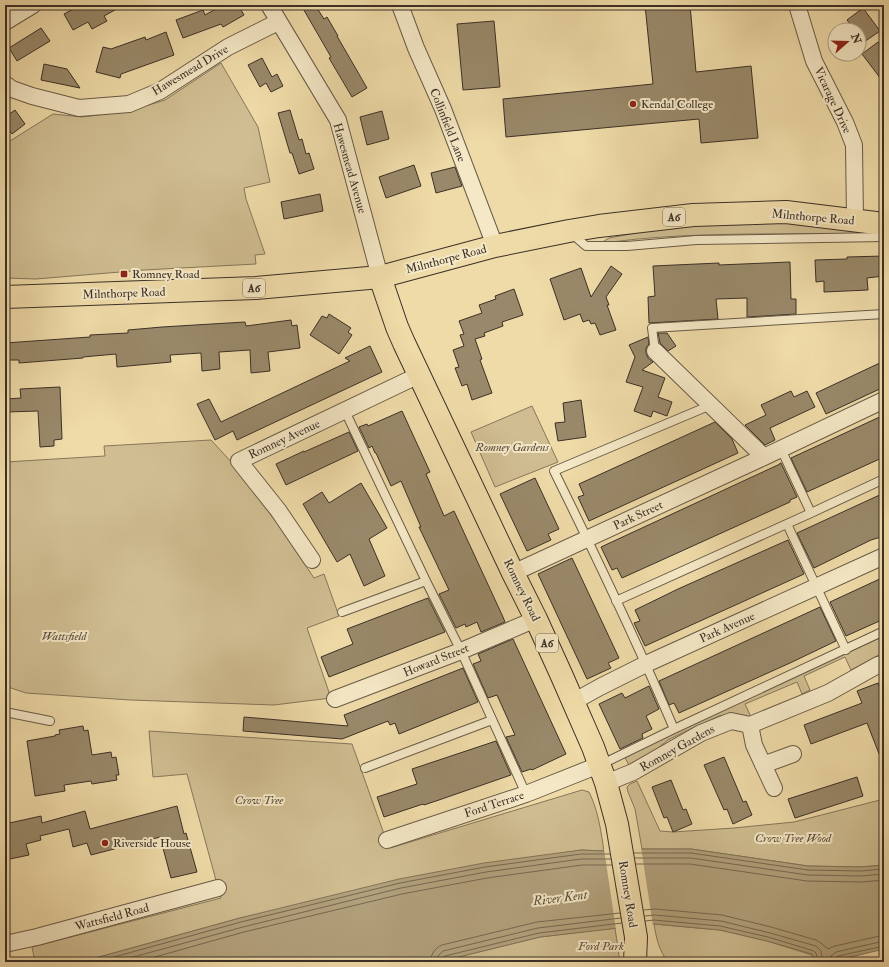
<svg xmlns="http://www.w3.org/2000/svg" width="889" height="967" viewBox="0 0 889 967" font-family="'IM FELL Double Pica',serif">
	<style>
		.green { fill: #d0be92; stroke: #86775c }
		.water { fill: #b2a17c; stroke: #82745a }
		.pier { fill: #efdba8 }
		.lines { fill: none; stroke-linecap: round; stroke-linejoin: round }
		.shore { stroke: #766852; stroke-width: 1 }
		.building { fill: #99896a; stroke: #3b3027 }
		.service-casing { stroke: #685b47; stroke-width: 10 }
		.minor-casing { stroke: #685b47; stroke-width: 18 }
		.primary-casing { stroke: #3b3027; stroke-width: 24 }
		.trunk-casing { stroke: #3b3027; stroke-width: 24 }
		.service { stroke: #f5e8c6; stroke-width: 8 }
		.minor { stroke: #f5e8c6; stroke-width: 16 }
		.primary { stroke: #efdba8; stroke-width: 22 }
		.trunk { stroke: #efdba8; stroke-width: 22 }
		.poi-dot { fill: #8f2418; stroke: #f5e8c6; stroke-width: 1.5 }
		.labels { text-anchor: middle; stroke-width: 4; stroke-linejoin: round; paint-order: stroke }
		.shield { fill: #f5e8c6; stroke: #736757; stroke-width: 1 }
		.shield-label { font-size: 11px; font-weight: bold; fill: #3b3027 }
		.street-label { font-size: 12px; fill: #3b3027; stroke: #f5e8c6 }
		.poi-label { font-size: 12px; fill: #3b3027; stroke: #f5e8c6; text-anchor: start }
		.park-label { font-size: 12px; font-style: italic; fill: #594c3c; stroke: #f5e8c6 }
		.water-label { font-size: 13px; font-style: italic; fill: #594c3c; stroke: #f5e8c6 }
	</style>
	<rect width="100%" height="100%" fill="#efdba8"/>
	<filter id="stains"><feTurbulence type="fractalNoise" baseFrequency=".005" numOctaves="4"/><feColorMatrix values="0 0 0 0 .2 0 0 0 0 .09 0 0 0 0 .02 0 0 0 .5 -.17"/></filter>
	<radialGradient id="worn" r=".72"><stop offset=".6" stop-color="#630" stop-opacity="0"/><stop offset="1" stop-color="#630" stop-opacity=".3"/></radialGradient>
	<path class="green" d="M221,63L258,127L270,182L244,188L246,199L265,254L255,255L256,264L144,270L36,279L5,278V136L10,141L53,114L82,117L129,111L165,100Z
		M787,222L878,234C834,233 791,234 747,234C698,235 648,236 599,244L609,238L647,231L692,226L752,223Z
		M532,406L558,462L495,487L471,432Z
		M211,440L235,466L282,530L314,578L324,574L339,616L307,628L331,698L274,705L130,700L26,693L5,686V462L105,456L104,446Z
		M884,636V653L877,656L851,670L845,657L804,676L810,690L802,694L797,682L745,704L751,717L729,714L719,716L682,733L668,740L652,753L629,765L625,758L675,732Z
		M149,731L352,744L384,834L390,848L582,790L589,792C598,810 601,831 604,851L581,850L240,918L81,962H30L34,957L32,947L221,898L214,873L187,774L153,777Z
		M637,781L660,831L673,832L734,828L794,822L884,799V865L861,867L808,866L691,849H642L635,809L628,792L627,787L630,784Z
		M654,924L720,930L767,941L812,955L814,962H668C659,951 656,937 654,924Z
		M615,928L620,962H438L540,937Z"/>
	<path class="water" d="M642,849H691L808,866L861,867L884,865V949L830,962H814L812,954L767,941L720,930L654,924L540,937L438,962H81L240,918L399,879L484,863L581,850L604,851Z"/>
	<path class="pier" d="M641,847L653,926L616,930L604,849Z"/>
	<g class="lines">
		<path class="shore" d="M634,853H691L808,870L861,871L884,869
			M635,858H691L808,875L861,876L884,874
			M636,864H690L807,881L862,882L884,880
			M644,910L655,909L722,915L771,927L816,940L821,943L828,949L835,946L884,935
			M645,916L655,915L721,921L770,933L816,946L821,951L823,962
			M645,921L654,920L720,926L768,937L814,951L816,953L818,962
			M96,962L241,922L400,883L485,867L581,854H610
			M115,962L243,927L401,888L486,872L581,859H611
			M137,962L244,932L402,894L487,878L582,865H612
			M430,962C431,954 435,948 442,945L537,922L620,913
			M436,962L438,956L443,951L538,928L621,918
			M441,962L442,958L445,956L539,933L622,923
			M830,962L831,956L836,952L884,941
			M835,962V958L838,956L884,946"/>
	</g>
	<path class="building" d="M81,5H124L104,16L107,21L92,29L88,22L73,30L64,14Z
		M223,5H238L244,15L223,27L221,24L183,38L176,20L203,10L205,15Z
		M301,5H315L324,19L327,17L338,36H337L367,88L352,97L329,58L331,57Z
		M645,5H690L696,72L751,66L758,138L701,143L699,119L506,137L503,99L653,84Z
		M863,8L880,31L864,42L859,35V30H855L847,20Z
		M494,21L500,87L463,90L457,24Z
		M41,28L50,41L17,61L9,48Z
		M166,32L174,55L121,74L120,78L96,72L103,47L111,49L145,37L146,40Z
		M878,42L884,51V83L862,54Z
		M262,58L272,77L277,74L283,86L271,92L266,83L260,87L248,65Z
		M44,64L67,69L80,88L41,80Z
		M15,110L25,124L12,134L5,124V117Z
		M290,110L299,140L302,139L306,154L309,153L314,169L299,174L292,153H290L278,113Z
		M382,111L389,139L367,145L360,117Z
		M414,165L421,186L386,198L379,177Z
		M455,167L462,186L436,193L431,173Z
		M320,194L323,211L284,219L281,202Z
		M884,256V276L867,278L868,290L824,292V281L816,282L815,260L847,259V257Z
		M790,262L791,299H796V314L747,317V298L716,299L718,319L649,323L648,297L655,296L653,266L719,263V265Z
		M611,266L622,274L606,297L609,305H607L616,330L600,335L595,323L591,324L589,320L583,322L580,314L564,320L550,279L581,268L591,297Z
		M514,289L523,315L502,322L503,326L484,333L485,336L475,339L482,359L480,360L492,393L472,400L467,384L462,386L455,368L459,367L453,350L464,346L460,335L464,334L459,321L482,313L479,305L496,299L495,296Z
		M329,314L351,328L348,332L352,335L339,354L310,335L322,316L327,318Z
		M291,320L292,326L297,325L300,348L268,352L270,371L251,373L250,350L219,352L220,369L202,371L201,353L170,355L171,362L117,367L116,354L83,357V358L19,363V360H5V343L90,337V335L128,333V330L162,327L245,322L246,326Z
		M658,333H667L676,346L668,351L660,343Z
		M648,337L649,344L646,348V353L648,358L653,362L642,370L665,378L658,397L672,402L667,416L653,411L651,417L634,411L643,387L626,382L635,357L629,345Z
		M370,346L382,372L237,440L233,431L215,440L197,404L209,399L221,422L350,361L345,358Z
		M884,361V387L826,414L816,393Z
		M60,387L62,439L54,440V446L40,447L38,411L7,412L6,399L21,398L20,389Z
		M791,391L794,397L807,391L815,407L770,428L775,440L765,445L745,425L766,415L761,405Z
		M581,400L586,437L558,441L555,423L565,422L563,403Z
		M402,411L430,472L426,474L444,516L454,511L503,617L505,622L481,632L477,622L466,627L465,624L456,628L439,594L449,590L419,527H421L401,481L391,486L376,453H375L372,446L369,448L359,427L367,424L368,426Z
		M884,415V457L807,492L791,458Z
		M715,422L732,439L738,453L589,521L578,497L584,495L579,484Z
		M349,432L358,451L286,485L276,464L304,451V452Z
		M780,463H781L797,497L790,500V502L622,578L617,568L612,570L601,547L780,464Z
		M535,478L559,529L548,534L551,540L527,551L500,494Z
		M361,483L387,528L369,539L385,576L364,586L350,554L337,562L303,504L322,492L329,503Z
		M884,493V536L871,540L814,568L797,533Z
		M788,540L804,574L645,646L634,623L640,621L635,610L678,589Z
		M572,558L619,658L608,663L611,668L587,679L538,574Z
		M884,577V619L846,636L830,602Z
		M428,598L445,632L329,677L321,657L353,644L347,629Z
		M820,607L836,641L790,663L679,713L674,703L669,705L659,681Z
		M513,639L566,754L532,770L531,769L522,772L506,737L515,735L497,695L488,698L473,664L481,661L478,654Z
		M463,668L478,702L399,734L395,723L390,725L388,721L342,739L243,731L244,717L348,726L344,715Z
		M878,683L884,699V764H883L867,723L811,744L804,725L862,703L857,691Z
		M649,686L659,709L646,716L652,729L642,734L643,738L620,749L599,704L622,693L625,698Z
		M83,726L84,731L88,730L92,755L111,752L112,758L116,757L119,775H116L117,780L92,784L91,781L64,785L65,791L35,796L27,741L55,736V735L60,734L59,730Z
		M496,741L511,775L436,801L424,805L423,804L384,817L377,797L417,784L412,769Z
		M724,757L743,802L746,801L752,815L733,824L727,809L724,810L704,765Z
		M857,777L863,796L795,818L788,799Z
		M671,780L683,810L686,809L692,824L673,832L667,817L664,818L652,787Z
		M177,806L184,834L186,833L197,872L171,878L160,837L91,855L87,843L73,847L69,829L40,836L41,840L26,844L29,855L5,860V824L41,816L42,823L85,811L90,829Z"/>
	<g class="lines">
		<defs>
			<path id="service" d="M572,234L586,246H627L696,240L884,237
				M655,351L652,328L884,314
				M345,411L426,581L461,651L526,794
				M781,449L811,513
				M787,524L846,650
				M616,601L811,513L884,479
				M342,612L426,581
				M5,712L50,721
				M674,729C637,642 596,556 554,471L711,405
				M600,765L674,729L884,631
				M365,768L492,720"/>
			<path id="minor" d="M269,5L338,120L380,277
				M400,5L416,48L443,109L495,246
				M797,5L814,61L845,122L854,145L855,220
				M5,22L33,5
				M5,84L12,89L32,96L79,108L129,104L160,91L228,47L278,22
				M655,351L764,457
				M312,560L278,510L239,461L419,375
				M513,573L764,457L884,400
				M335,699L461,651L536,619
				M573,702L600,687L646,664L884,556
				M750,725L754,745L774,788
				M763,765L793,754
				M606,783L633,772L701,733L731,721L750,725L828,693L878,665L884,663
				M387,840L526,794L599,765
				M5,944L37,937L218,888"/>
			<path id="primary" d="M380,277L397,327L404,343L513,573L536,619L561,674L593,747L606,783L617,824L636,937L635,962"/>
			<path id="trunk" d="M5,297L256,288L380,277L495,246L569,231L599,226L693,215L786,212L884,224"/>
		</defs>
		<use href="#service" class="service-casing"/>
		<use href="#minor" class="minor-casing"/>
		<use href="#primary" class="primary-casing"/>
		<use href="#trunk" class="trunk-casing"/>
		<use href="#service" class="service"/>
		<use href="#minor" class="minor"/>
		<use href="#primary" class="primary"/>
		<use href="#trunk" class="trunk"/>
	</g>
	<g class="poi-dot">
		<circle cx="633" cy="104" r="4"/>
		<rect x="120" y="270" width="8" height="8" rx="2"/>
		<circle cx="105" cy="843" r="4"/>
	</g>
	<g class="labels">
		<g class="shield">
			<rect x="663" y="208" width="22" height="18" rx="3"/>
			<rect x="243" y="279" width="22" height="18" rx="3"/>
			<rect x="536" y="634" width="22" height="18" rx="3"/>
		</g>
		<g class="shield-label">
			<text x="674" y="221">A6</text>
			<text x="254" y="292">A6</text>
			<text x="547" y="647">A6</text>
		</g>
		<g class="street-label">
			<text transform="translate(190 70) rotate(-31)" y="4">Hawesmead Drive</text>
			<text transform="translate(833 100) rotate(65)" y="4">Vicarage Drive</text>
			<text transform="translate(448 125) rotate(68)" y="4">Collinfield Lane</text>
			<text transform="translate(350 168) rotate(74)" y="4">Hawesmead Avenue</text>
			<text transform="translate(813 217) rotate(5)" y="4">Milnthorpe Road</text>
			<text transform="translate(446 259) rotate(-15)" y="4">Milnthorpe Road</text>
			<text transform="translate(124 293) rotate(-2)" y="4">Milnthorpe Road</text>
			<text transform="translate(284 439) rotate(-25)" y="4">Romney Avenue</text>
			<text transform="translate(638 515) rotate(-25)" y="4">Park Street</text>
			<text transform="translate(522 590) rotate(64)" y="4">Romney Road</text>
			<text transform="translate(727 627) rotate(-24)" y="4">Park Avenue</text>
			<text transform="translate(436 660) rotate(-22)" y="4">Howard Street</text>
			<text transform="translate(677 748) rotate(-29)" y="4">Romney Gardens</text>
			<text transform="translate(494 804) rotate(-18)" y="4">Ford Terrace</text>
			<text transform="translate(628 894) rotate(81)" y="4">Romney Road</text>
			<text transform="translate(112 917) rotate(-15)" y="4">Wattsfield Road</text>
		</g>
		<g class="poi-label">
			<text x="641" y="108">Kendal College</text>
			<text x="132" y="278">Romney Road</text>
			<text x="113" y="847">Riverside House</text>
		</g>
		<g class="park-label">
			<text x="512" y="451">Romney Gardens</text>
			<text x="64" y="640">Wattsfield</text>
			<text x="259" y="804">Crow Tree</text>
			<text x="793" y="842">Crow Tree Wood</text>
			<text x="601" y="950">Ford Park</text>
		</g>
		<g class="water-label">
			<text transform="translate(560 897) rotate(-7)" y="5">River Kent</text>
		</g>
	</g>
	<rect width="889" height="967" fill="none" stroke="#efdba8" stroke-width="20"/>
	<rect x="6" y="6" width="877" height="955" fill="none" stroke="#3b3027" stroke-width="2"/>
	<rect x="10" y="10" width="869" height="947" fill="none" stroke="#3b3027"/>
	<g transform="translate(847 42) rotate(70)"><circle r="19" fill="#f5e8c6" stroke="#ab9e86"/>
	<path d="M0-3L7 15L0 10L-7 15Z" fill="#8f2418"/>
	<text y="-6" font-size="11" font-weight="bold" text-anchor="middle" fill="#3b3027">N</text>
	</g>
	<rect width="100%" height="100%" filter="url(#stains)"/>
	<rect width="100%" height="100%" fill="url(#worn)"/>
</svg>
